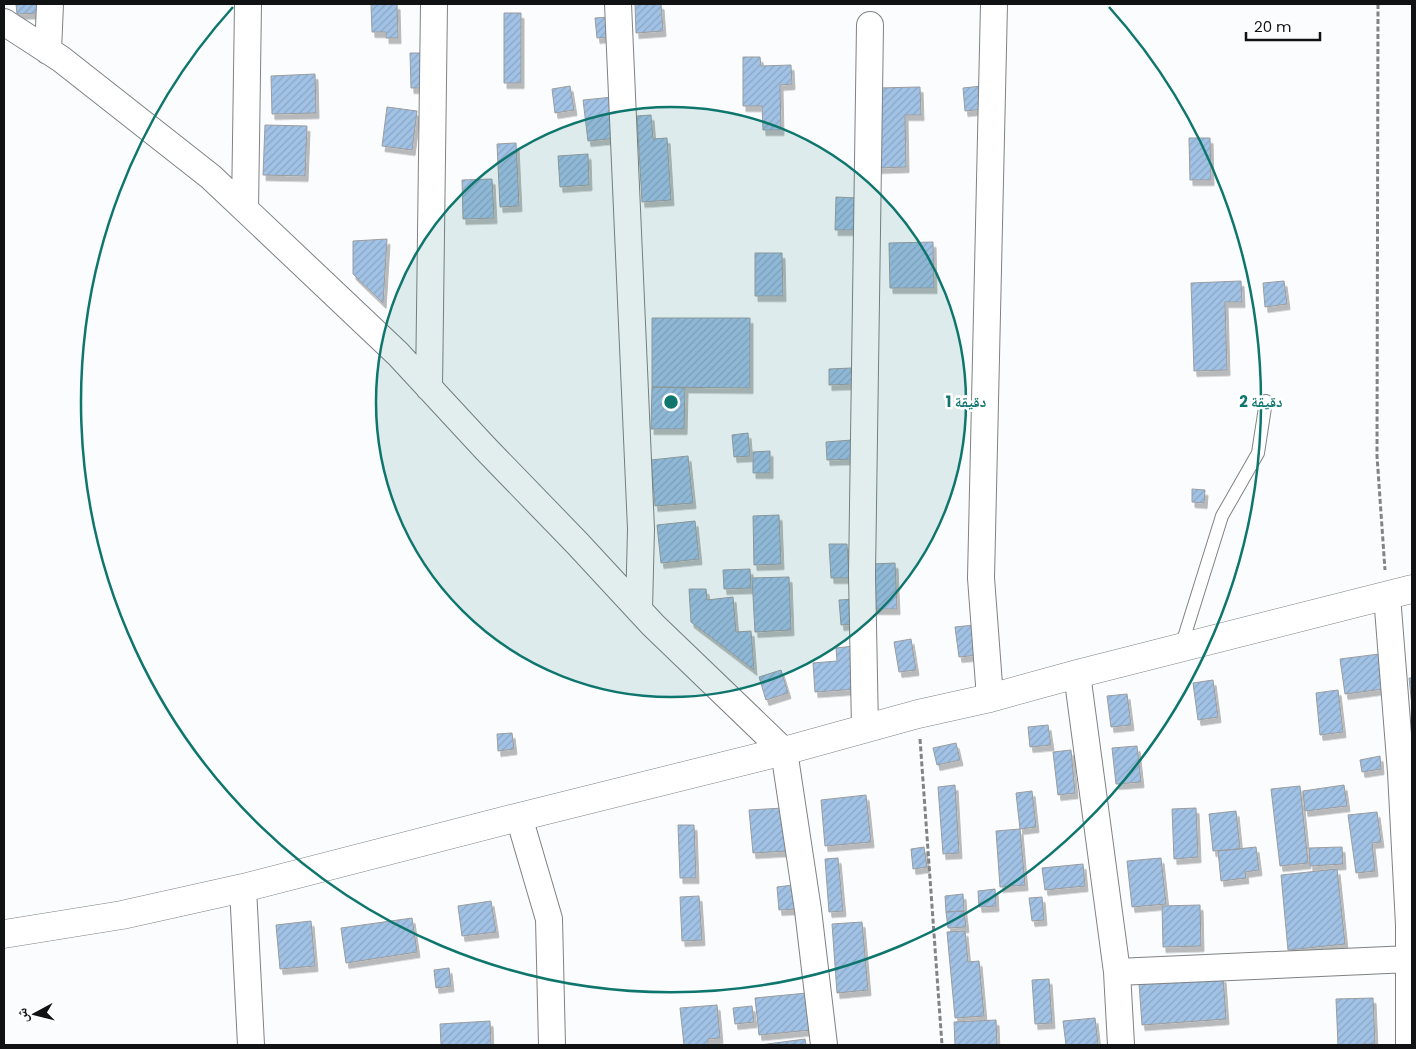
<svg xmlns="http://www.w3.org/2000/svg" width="1416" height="1049" viewBox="0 0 1416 1049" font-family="Poppins,'Noto Naskh Arabic',sans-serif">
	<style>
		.building { fill: url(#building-hatch); stroke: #9b9c9e; filter: url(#shadow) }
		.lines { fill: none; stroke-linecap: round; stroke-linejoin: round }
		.service-casing { stroke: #7f8182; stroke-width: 14 }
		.minor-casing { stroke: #7f8182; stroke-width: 28 }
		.primary-casing { stroke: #7f8182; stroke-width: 29 }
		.path { stroke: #828385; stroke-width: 3; stroke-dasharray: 5 2.5; stroke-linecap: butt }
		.service { stroke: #fff; stroke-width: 12 }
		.minor { stroke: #fff; stroke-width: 26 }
		.primary { stroke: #fff; stroke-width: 28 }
		.ring { fill: none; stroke: #0f766e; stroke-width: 2.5 }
		.centre { fill: #0f766e; stroke: #fff; stroke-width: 2.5 }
		.ring-label { font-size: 15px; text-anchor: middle; font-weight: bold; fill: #0f766e; stroke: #fff; stroke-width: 5; stroke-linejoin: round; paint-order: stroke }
	</style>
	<defs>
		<pattern id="building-hatch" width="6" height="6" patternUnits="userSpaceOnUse" patternTransform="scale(1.25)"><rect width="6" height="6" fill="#a1c2e5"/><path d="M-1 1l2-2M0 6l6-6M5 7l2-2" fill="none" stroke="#8aa6c4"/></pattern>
		<filter id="shadow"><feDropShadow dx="3" dy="5.5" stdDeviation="0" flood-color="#0004"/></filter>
	</defs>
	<rect width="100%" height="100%" fill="#fafcfe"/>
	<path class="building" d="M16,4H38V13L17,14Z
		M371,4H397L398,38H386V32H372Z
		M635,4H661L663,31L636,33Z
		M504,13H521V83H504Z
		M609,17L610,37L597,38L595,18Z
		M410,53H423L424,88H411Z
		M743,57H760L761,66L791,65L792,84L780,85L781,130H763L762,106H743Z
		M315,74L316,113L272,114L271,76Z
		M570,86L574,110L555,113L552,89Z
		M982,86L984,109L965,111L963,88Z
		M920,87L921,115H905L906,167L879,168L877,88Z
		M613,97L618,138L588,141L583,100Z
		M387,107L417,111L412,150L382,146Z
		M651,115L653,139L667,138L671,200L642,202L637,116Z
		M265,125L307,126L305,176L263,175Z
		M1189,138H1210L1211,180H1190Z
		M516,143L519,206L500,207L497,144Z
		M588,154L589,185L560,187L558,156Z
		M492,179L494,218L463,219L462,180Z
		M836,197L857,198L856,230H835Z
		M387,239L383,303L353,274V241Z
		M933,242L934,288H890L889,243Z
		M755,253H782L783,296H755Z
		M1241,281L1242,302H1225L1227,370L1194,371L1191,283Z
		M1284,281L1287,304L1265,307L1263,283Z
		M652,318H750V388L652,387Z
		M851,368L852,384L829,385V369Z
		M652,387L685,388L684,429H651Z
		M748,433L750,456L734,457L732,435Z
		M852,440L853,459L827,460L826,442Z
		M770,451V473H753V452Z
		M688,456L693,503L655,506L651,460Z
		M1192,489L1205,490L1204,503L1192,502Z
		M779,515L781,564L754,565L753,516Z
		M695,521L699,559L661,563L657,525Z
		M829,544H847L849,578H831Z
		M895,563L897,609H874L872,564Z
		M750,569L751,588L724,589L723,570Z
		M789,577L791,630L755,632L752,578Z
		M689,589H706L707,600L733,597L736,632L751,631L754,670L691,622Z
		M856,599L857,624L841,625L839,600Z
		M974,625L978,655L959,657L955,627Z
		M911,639L916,670L899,672L894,642Z
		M854,646L857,689L815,692L813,663L837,661L836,648Z
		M1379,654L1383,689L1345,694L1340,659Z
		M781,670L788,693L766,700L759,677Z
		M1409,678H1412V706Z
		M1213,680L1218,717L1198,720L1193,683Z
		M1338,690L1343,732L1320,735L1316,693Z
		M1127,694L1131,725L1111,727L1107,696Z
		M1048,725L1051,745L1030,747L1028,727Z
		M512,733L514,749L498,751L497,734Z
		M956,743L960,760L937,765L933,748Z
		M1137,746L1141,782L1116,784L1112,748Z
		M1071,750L1075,793L1058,795L1053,752Z
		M1380,756L1381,769L1362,772L1360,760Z
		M955,785L959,853L943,854L938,787Z
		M1344,785L1347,806L1305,811L1303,791Z
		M1300,786L1308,863L1280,866L1271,789Z
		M1032,791L1036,827L1020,829L1016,793Z
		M866,795L871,842L825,846L821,800Z
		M783,808L787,851L753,853L749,810Z
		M1196,808L1198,857L1174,859L1172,809Z
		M1236,811L1240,849L1213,851L1209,814Z
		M1377,812L1381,842L1372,843L1375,871L1356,873L1348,815Z
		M678,825H694L696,878H680Z
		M1020,829L1025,885L1000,887L996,831Z
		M924,847L927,867L913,869L911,849Z
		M1256,847L1259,870L1245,872L1246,878L1221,881L1218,851Z
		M1342,847L1343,864L1310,866L1309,848Z
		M838,858L843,911L829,912L825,859Z
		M1161,858L1166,904L1132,907L1127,861Z
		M1083,864L1085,886L1045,890L1042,868Z
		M1337,869L1345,944L1288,950L1281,875Z
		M793,885L795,909L779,910L777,887Z
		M995,889L996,906L979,907L978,891Z
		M963,894L964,911L946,912L945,896Z
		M699,896L702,940L682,941L680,897Z
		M1042,897L1044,920L1032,921L1029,898Z
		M491,901L496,932L462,936L458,906Z
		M1200,905L1201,946L1163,947L1162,906Z
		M964,911L966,927L948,928L946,912Z
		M412,918L417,952L346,963L341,928Z
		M311,921L315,966L280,969L276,925Z
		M862,922L868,990L837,993L832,924Z
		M965,931L968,962L979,961L984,1016L955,1018L947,932Z
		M449,968L451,986L436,988L434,970Z
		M1223,977L1226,1019L1142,1025L1139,983Z
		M1049,979L1052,1023L1035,1024L1032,980Z
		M807,993L811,1030L759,1035L755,998Z
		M1373,998L1375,1044L1338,1045L1336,999Z
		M717,1005L720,1038L708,1039V1045H684L680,1008Z
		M752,1006L754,1022L735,1024L733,1008Z
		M1095,1018L1098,1045H1066L1063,1021Z
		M996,1020L997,1045H955L954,1022Z
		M490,1021L491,1045H441L440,1024Z
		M805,1039L806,1045H760Z"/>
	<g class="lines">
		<defs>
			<path id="service" d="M1181,647L1222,516L1258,453L1266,401"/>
			<path id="minor" d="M618,4L641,529L639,610
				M4,22L61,59L211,177L398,354L485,448L577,543L653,625L784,751L808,910L824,1045
				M48,51L50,4
				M245,209L248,4
				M429,388L434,4
				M1387,596L1401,772L1409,925V1045
				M1077,674L1117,972L1121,1045
				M990,698L981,578L994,4
				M865,728L862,575L870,25
				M519,817L549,919L552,1045
				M243,888L251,1045
				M1117,972L1410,959"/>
			<path id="primary" d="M4,934L122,915L243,888L519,817L784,751L918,714L990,698L1077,674L1412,589"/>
		</defs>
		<use href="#service" class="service-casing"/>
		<use href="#minor" class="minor-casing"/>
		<use href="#primary" class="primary-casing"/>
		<path class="path" d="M1378,4L1377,456L1385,570
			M920,739L942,1045"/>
		<use href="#service" class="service"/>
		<use href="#minor" class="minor"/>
		<use href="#primary" class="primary"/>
	</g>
	<circle cx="671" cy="402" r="295" fill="#0f766e" fill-opacity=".12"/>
	<g class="ring">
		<circle cx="671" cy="402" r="295"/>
		<path d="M1109 7A590 590 0 1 1 233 7"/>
	</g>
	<circle cx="671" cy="402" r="8" class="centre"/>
	<g class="ring-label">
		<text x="966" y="407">1 دقيقة</text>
		<text x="1261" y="407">2 دقيقة</text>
	</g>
	<rect width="1416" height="1049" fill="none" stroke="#111213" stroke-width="10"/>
	<g transform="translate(35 1014) rotate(263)" stroke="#ffffff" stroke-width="4" paint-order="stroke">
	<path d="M0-4L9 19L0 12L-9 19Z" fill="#111213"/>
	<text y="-8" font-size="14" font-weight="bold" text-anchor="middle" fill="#111213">ش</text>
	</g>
	<path d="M1246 32v8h74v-8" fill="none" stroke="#111213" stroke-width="2.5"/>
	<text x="1254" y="32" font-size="15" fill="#111213" stroke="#ffffff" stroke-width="4" paint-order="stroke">20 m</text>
</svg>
